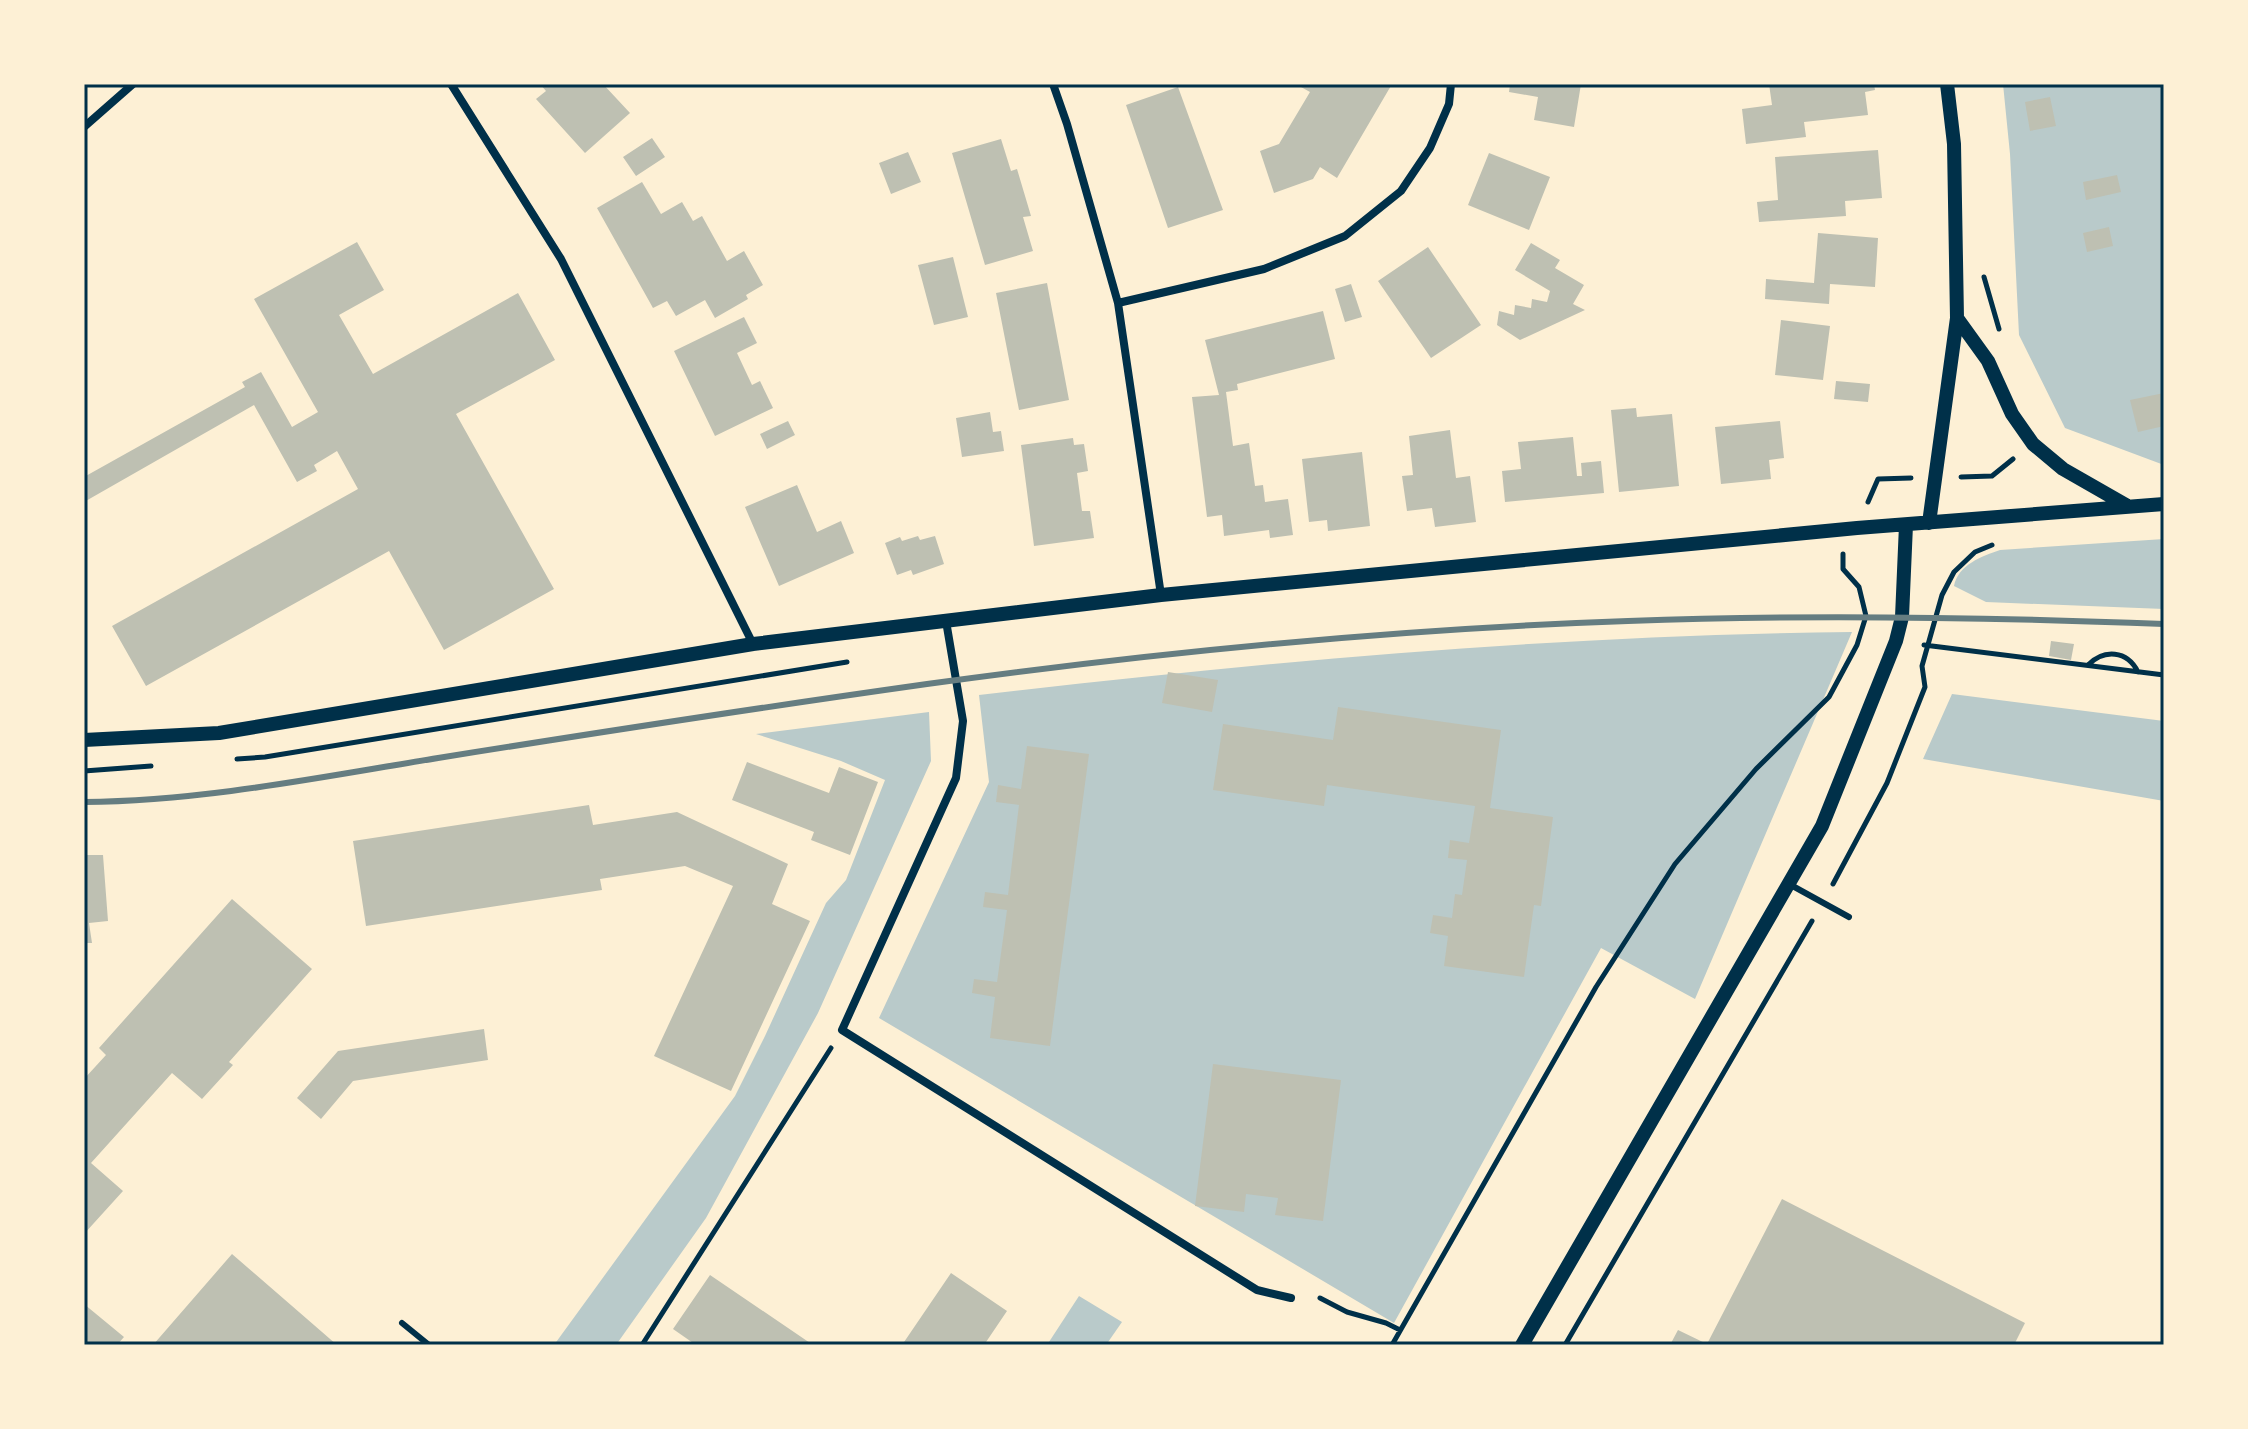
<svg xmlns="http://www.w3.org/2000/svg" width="2248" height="1429" viewBox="0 0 2248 1429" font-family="'Public Sans',sans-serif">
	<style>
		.green { fill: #b9caca }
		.building { fill: #bec0b2 }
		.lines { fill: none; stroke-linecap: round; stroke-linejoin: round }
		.path { stroke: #003049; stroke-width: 5 }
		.service { stroke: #003049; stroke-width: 6 }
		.minor { stroke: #003049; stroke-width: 8 }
		.tertiary { stroke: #003049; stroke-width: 14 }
		.rail { stroke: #657d81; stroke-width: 6 }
		.neatline { fill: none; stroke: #003049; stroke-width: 3 }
	</style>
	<rect width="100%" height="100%" fill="#fdf0d5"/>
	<path class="green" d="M2003,84H2164V465L2065,428L2019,335L2010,154Z
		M2164,539V609L1986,602L1954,586C1958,565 1982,556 2000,550Z
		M1852,632L1695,999L1601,948L1394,1323L879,1018L989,782L979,695C1270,661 1559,635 1852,632Z
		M1952,694L2164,721V801L1923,759Z
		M929,712L931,761L818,1013L706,1218L616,1345H554L735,1096L765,1036L826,903L846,880L885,780L841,761L756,734Z
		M1079,1296L1122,1322L1106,1345H1047Z"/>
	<path class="building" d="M540,84H603L630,113L585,153L536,99L546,91Z
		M1302,84H1392L1337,178L1320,167L1313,179L1274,193L1260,151L1279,144L1310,92L1301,87Z
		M1510,84H1581L1574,127L1534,120L1538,97L1509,92Z
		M1769,84H1874L1875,90L1865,92L1868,115L1804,122L1806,137L1746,144L1742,109L1772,105Z
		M1178,87L1223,210L1168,228L1126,105Z
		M2050,97L2056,126L2030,131L2025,102Z
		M652,138L665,157L636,176L623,157Z
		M1001,139L1011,171L1017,169L1031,216L1023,217L1033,251L985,265L952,153Z
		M1878,150L1882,198L1845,201L1846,216L1759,222L1757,202L1778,200L1775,157Z
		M908,152L921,182L891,194L879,163Z
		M1489,153L1550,177L1529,230L1468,205Z
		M2117,175L2121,192L2086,200L2083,182Z
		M642,182L661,214L682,202L693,221L702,216L727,261L744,251L763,285L746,295L748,299L715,318L705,300L676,316L667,301L653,308L597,208Z
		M2109,227L2113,246L2087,252L2083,233Z
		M1818,233L1878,238L1875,287L1830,284L1829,304L1765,299L1766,279L1814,283Z
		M357,242L384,290L339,315L373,374L518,293L555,360L456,414L554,589L444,650L389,551L146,686L112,626L358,489L337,451L314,465L317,471L297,482L254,405L84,502V477L245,387L242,382L261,372L292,427L318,412L254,299Z
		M1531,243L1560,260L1555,268L1584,285L1573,304L1585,310L1520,340L1497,325L1499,311L1514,315L1515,305L1531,308L1532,299L1547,302L1550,291L1515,270Z
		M1428,247L1481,325L1431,358L1378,281Z
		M953,257L968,317L934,325L918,265Z
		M1047,283L1069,400L1019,410L996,293Z
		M1351,284L1362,317L1345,322L1335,289Z
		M1323,311L1335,359L1237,384L1238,390L1226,392L1233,446L1249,443L1255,486L1263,485L1265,502L1288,499L1293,535L1270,538L1269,530L1224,536L1222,515L1207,517L1192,397L1219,395L1205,340Z
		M744,317L757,343L737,353L752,385L760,381L773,408L715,436L674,351Z
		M1781,320L1830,326L1823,380L1775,375Z
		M1836,381L1870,384L1868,402L1834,399Z
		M2164,393V426L2138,432L2130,400Z
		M1636,408L1637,417L1672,414L1679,486L1619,492L1611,410Z
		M990,412L993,432L1001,431L1004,451L962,457L956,418Z
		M788,421L795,435L767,449L760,434Z
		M1780,421L1784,458L1769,460L1771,479L1721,484L1715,427Z
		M1450,430L1456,478L1470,476L1476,522L1435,527L1432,508L1407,511L1402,476L1413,475L1409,436Z
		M1573,437L1577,476H1582L1581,463L1601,461L1604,493L1505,502L1502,471L1521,469L1518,442Z
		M1073,438L1074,445L1084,444L1088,471L1077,473L1082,511H1090L1094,538L1034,546L1021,445Z
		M1362,452L1370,526L1328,531L1327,520L1309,522L1302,459Z
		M797,485L817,532L841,521L854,553L779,586L745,507Z
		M918,536L920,540L935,536L944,564L913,575L911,570L897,575L885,543L900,537L902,541Z
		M2051,641L2074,644L2071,660L2049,656Z
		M1168,672L1218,680L1212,712L1162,703Z
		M1338,707L1501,730L1490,808L1553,817L1541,906L1534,905L1524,977L1444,966L1448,936L1430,933L1433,915L1452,918L1455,894L1462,895L1467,860L1448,858L1450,840L1469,843L1475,806L1327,785L1324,806L1213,790L1223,724L1333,740Z
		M1027,746L1089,754L1050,1046L990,1038L995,997L972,993L974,979L997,982L1007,910L983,907L985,892L1008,895L1019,805L996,802L998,785L1021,789Z
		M747,762L829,793L839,767L878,782L850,855L811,840L814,832L732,800Z
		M589,805L593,825L677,812L788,864L772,904L810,921L731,1091L654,1056L733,886L685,866L600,879L602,890L366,926L353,841Z
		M84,855H103L108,921L89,923L92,943H84Z
		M232,899L312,969L229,1062L233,1065L202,1099L172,1073L91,1163L123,1191L84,1234V1079L106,1055L99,1048Z
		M484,1029L488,1060L353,1081L321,1119L297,1098L338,1051Z
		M1213,1064L1341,1080L1323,1221L1275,1215L1278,1198L1246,1194L1244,1212L1195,1206Z
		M1782,1199L2025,1323L2014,1345H1670L1678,1330L1707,1344Z
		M232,1254L337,1345H153Z
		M951,1273L1007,1311L984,1345H902Z
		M710,1275L813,1345H696L673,1329Z
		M84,1304L124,1337L117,1345H84Z"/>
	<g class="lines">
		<path class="path" d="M1984,277L1999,329
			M1961,477L1992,476L2013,459
			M1868,502L1878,479L1911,478
			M1924,645L2164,675
			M2088,665C2104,649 2127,650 2138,672
			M237,759L265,757L847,662
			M84,771L151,766
			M1833,884L1887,783L1925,687L1922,666L1942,595L1954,572L1975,552L1992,545
			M1320,1298L1347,1312L1386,1323L1400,1330
			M642,1345L831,1048
			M1392,1345L1596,987L1675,864L1756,769L1829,697L1857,645L1866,616L1859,587L1843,569V554
			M1565,1345L1812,921"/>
		<path class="service" d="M1789,884L1849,917
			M402,1323L429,1345"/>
		<path class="minor" d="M451,84L561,259L753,644
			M1053,84L1067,124L1118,303L1161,595
			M84,127L133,84
			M1118,303L1264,269L1345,236L1401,191L1430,148L1449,104L1451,84
			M946,621L963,721L956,778L842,1030L1257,1290L1291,1298"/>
		<path class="tertiary" d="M1957,318L1988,361L2012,414L2033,444L2063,469L2126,505
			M1929,523L1957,318L1954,144L1947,84
			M84,740L219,733L753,644L1161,595L1857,528L2164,504
			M1522,1345L1822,826L1896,641L1902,617L1906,525"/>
		<path class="rail" d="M84,802C204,801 321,777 438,758C601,732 764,707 927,684C1159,652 1393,629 1628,621C1807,614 1985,617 2164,624"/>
	</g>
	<rect width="2248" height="1429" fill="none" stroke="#fdf0d5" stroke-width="172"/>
	<rect x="86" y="86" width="2076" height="1257" class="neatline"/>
</svg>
